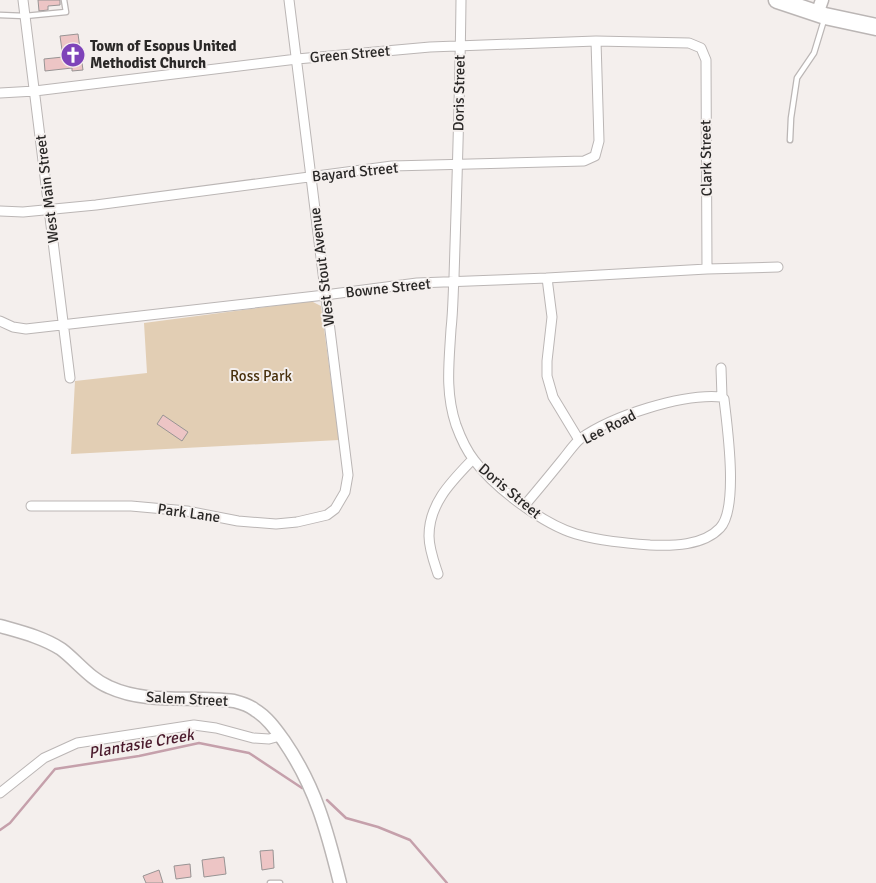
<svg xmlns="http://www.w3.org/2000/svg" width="876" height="883" viewBox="0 0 876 883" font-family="Signika,sans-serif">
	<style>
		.green { fill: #e2ceb4 }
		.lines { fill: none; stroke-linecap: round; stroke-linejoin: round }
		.stream { stroke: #c5a0ab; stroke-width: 2.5 }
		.building { fill: #edc5c5; stroke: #989494 }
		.lane-casing { stroke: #bbb6b5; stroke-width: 7 }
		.street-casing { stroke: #bbb6b5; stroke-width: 11 }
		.secondary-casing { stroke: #bbb6b5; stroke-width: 15 }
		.highway-casing { stroke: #bbb6b5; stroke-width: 19 }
		.lane { stroke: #fff; stroke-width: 4.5 }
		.street { stroke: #fff; stroke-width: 9 }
		.secondary { stroke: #fff; stroke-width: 12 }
		.highway { stroke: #fff; stroke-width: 16 }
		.labels { text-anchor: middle; stroke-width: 4; stroke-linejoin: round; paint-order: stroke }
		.poi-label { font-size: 15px; font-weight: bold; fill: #2a2827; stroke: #f4efed; text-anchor: start }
		.street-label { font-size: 15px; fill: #2a2827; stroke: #f4efed }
		.park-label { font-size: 15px; fill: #48300c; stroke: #f4efed }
		.water-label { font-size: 16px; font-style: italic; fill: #4a1a2c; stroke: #f4efed }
	</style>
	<rect width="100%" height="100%" fill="#f4efed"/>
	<path class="green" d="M311,301L321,306L339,440L71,454L75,381L147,373L144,323Z"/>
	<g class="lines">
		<path class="stream" d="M327,800L346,818L378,827L410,840L447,883
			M0,830L10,823L55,769L139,756L199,743L249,753L302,788"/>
	</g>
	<path class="building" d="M38,0H60V5L48,6V10L39,11Z
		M78,34L83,70L72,71V68L45,71L44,59L63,57L60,36Z
		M163,415L188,432L182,441L157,424Z
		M273,850L274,868L262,870L260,851Z
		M224,857L226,874L204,877L202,860Z
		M190,864L191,877L176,879L174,866Z
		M159,870L163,883H146L143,876Z"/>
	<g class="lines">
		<defs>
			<path id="lane" d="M0,15L25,16L66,12L64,0
				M790,140L791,118L797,78L814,53L824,20
				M270,883H280"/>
			<path id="street" d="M23,0L70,378
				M461,0C460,92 457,184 454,277C453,294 453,312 451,329C449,363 445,392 456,425C460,436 467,451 474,460C495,488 543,524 576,534C600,541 625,543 650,545C672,546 703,546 720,528C739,508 727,425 724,399L722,397L721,368
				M0,93L35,91L297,59L430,47L596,41L689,43L701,48L706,60L707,269
				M0,211L23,212L96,205L392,166L584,161L595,156L599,141L596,41
				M547,278L552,317L547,361V376L553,397L579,440
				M0,321L13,327L26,329L325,295L417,283L547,278L707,269L778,267
				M31,506H131L187,511L238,521L276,524L297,522L327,515L335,509L345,492L348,475L289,0
				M524,506C537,491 550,475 563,459C568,453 574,444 580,439C612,416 683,393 722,397
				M438,574C434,562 429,549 429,536C429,503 452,481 473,459
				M0,793L44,758L77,743L194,725L216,728L253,738L269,739L280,736"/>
			<path id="secondary" d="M817,14L822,0
				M0,626C21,632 42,637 61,649C77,661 90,679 109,687C148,705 193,695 234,701C242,703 249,705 255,710C267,717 276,730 284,741C315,786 327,830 340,883"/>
			<path id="highway" d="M777,0L825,16L876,27"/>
		</defs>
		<use href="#lane" class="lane-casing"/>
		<use href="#street" class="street-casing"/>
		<use href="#secondary" class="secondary-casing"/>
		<use href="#highway" class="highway-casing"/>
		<use href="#lane" class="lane"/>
		<use href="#street" class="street"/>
		<use href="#secondary" class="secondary"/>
		<use href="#highway" class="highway"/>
	</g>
	<defs>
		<symbol id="church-disc" viewBox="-11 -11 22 22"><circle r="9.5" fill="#7e43b9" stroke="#f4efed"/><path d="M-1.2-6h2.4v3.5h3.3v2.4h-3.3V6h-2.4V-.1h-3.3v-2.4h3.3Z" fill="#fff"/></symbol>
	</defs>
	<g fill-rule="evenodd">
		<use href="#church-disc" x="59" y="41" width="28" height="28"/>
	</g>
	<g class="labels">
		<g class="poi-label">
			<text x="90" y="51">Town of Esopus United<tspan x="90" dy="17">Methodist Church</tspan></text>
		</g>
		<g class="street-label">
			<text transform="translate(350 54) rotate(-5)" y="5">Green Street</text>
			<text transform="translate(459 93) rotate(-89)" y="5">Doris Street</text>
			<text transform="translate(706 158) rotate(-91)" y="5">Clark Street</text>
			<text transform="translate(355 172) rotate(-6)" y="5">Bayard Street</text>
			<text transform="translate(47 189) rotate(-97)" y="5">West Main Street</text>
			<text transform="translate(322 267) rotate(-97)" y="5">West Stout Avenue</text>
			<text transform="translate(388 288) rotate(-6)" y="5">Bowne Street</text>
			<text transform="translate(609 427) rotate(-27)" y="5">Lee Road</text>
			<text transform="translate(510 491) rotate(40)" y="5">Doris Street</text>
			<text transform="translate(189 513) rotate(8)" y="5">Park Lane</text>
			<text transform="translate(187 699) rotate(3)" y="5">Salem Street</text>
		</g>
		<g class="park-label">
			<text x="261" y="381">Ross Park</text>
		</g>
		<g class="water-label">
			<text transform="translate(141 743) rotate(-10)" y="6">Plantasie Creek</text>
		</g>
	</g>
</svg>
